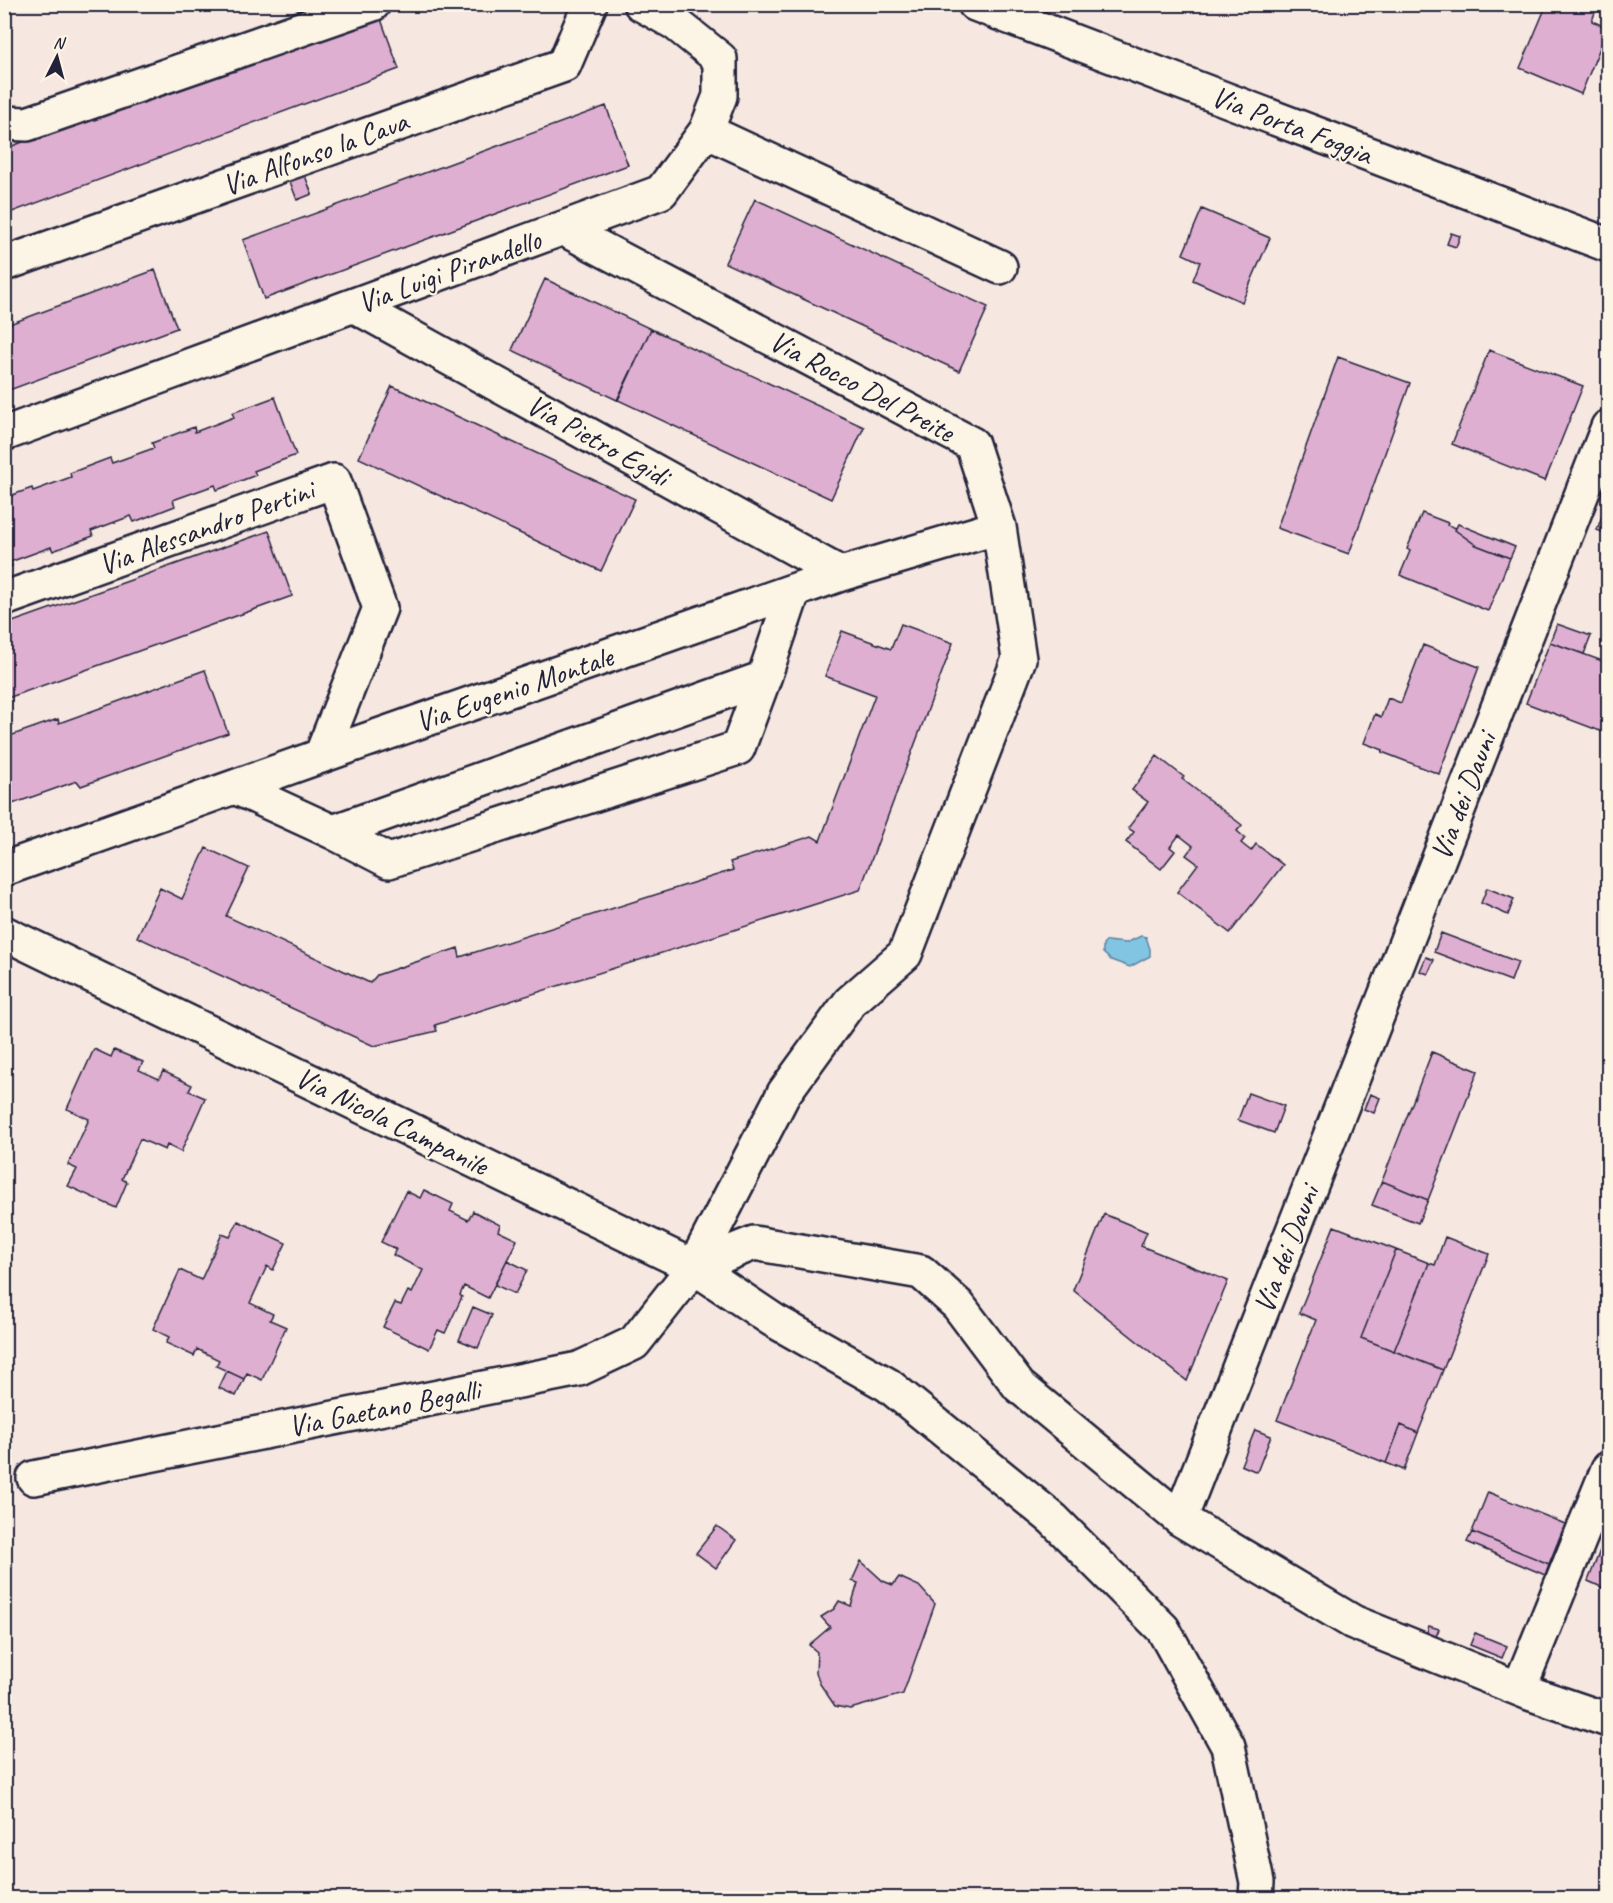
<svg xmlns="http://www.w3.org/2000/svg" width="1613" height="1903" viewBox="0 0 1613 1903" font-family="Caveat,sans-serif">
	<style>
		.water { fill: #82c5e3; stroke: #5c84a0; stroke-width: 1.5 }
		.building { fill: #deafd1; stroke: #22223b; stroke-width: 1.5 }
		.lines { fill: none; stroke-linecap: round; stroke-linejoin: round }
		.minor-casing { stroke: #22223b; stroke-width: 38 }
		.tertiary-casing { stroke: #22223b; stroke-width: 38 }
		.secondary-casing { stroke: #22223b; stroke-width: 38 }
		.minor { stroke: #fcf5e5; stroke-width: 33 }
		.tertiary { stroke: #fcf5e5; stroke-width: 33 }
		.secondary { stroke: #fcf5e5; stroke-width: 33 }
		.labels { text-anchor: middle; stroke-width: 4.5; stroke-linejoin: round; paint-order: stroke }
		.street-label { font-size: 30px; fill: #22223b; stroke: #fcf5e5 }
	</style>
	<rect width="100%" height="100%" fill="#f6e7e1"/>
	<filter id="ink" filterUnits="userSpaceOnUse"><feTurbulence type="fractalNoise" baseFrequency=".0167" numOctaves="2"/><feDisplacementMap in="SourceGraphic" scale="12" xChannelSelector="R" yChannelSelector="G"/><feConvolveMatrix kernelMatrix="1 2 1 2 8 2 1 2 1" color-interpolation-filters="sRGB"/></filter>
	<g filter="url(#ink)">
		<path class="water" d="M1141,936L1146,937L1150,949V956L1130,967L1111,960L1103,953V945L1107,941L1126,943Z"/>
		<path class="building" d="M1547,4H1598L1592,21L1608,28L1581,94L1520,68Z
			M378,11L399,69L4,215V149Z
			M606,106L628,165L264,299L243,240Z
			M304,173L312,194L297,200L289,179Z
			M755,199L988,307L959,371L725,263Z
			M1202,209L1270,238L1242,302L1193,280L1200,262L1183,254Z
			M1451,233L1460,236L1456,247L1447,244Z
			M155,270L177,328L4,392V326Z
			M545,279L651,329L617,400L512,350Z
			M651,329L864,427L831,499L618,400Z
			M1489,350L1583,386L1545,481L1452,444Z
			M1338,357L1410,383L1349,554L1277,528Z
			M392,386L635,499L601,571L359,458Z
			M275,397L296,455L254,471L256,475L217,490L215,485L173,500L175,506L134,522L131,516L91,531L93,536L53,551L51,547L10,562L12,566L4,569V498L32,488L33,491L71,477L70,473L110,458L112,463L154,448L152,443L194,427L195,432L234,417L232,413Z
			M1608,499V534L1597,530Z
			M1422,513L1448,523L1447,525L1456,528L1455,530L1476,545L1510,558L1488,611L1400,575L1410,551L1407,549Z
			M1458,524L1515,547L1510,558L1476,545L1455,530Z
			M269,531L292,596L5,699L4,625Z
			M901,624L953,643L860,890L435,1025L437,1031L374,1046L137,937L160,888L182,899L206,848L249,868L226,916L370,983L377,975L458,948L460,957L733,870L730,862L812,836L820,841L875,695L825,676L842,631L891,649Z
			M1557,624L1591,636L1584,654L1550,642Z
			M1550,642L1608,663V734L1526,703Z
			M1423,645L1479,667L1439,774L1382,752L1383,750L1364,743L1375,714L1381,717L1388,698L1401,703Z
			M205,670L228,733L81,786L77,781L4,807V738L58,719L59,723Z
			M1157,756L1184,777L1182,779L1242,825L1237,831L1245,838L1241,843L1251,851L1256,844L1283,865L1230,933L1177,892L1198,864L1186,855L1193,846L1179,835L1170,847L1175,851L1161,869L1126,842L1134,832L1128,828L1148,802L1132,790Z
			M1487,888L1514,899L1508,915L1481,903Z
			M1441,933L1518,962L1511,981L1434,952Z
			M1426,957L1434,960L1428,974L1420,971Z
			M94,1049L111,1057L114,1050L143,1062L139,1070L159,1079L163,1071L192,1085L189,1091L205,1098L181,1152L167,1145L165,1150L140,1139L122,1179L127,1182L116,1208L68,1186L77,1169L68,1165L89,1119L67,1109Z
			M1432,1052L1478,1071L1428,1200L1382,1181Z
			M1248,1093L1284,1106L1274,1133L1238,1120Z
			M1370,1094L1380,1098L1374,1113L1364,1109Z
			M1382,1181L1428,1200L1418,1223L1372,1205Z
			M424,1190L453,1204L450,1211L468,1220L473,1211L500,1225L498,1231L517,1240L488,1298L464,1286L460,1295L462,1297L446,1331L445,1333L438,1330L429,1349L383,1327L395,1303L401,1305L408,1291L412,1293L423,1270L393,1255L396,1249L381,1242L406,1191L420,1198Z
			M1104,1214L1147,1232L1141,1246L1228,1281L1187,1381L1073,1290Z
			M238,1221L286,1243L273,1270L267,1266L250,1303L273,1314L270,1320L286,1327L262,1380L247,1373L244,1379L216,1366L219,1360L197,1349L194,1356L166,1343L169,1337L153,1329L180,1270L201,1280L222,1234L230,1237Z
			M1334,1226L1396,1250L1361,1338L1443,1370L1418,1433L1401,1425L1386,1463L1277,1420L1316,1320L1299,1313Z
			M1445,1237L1489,1254L1443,1370L1394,1351L1429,1263L1435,1265Z
			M1396,1250L1429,1263L1394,1351L1361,1338Z
			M507,1260L527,1270L515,1294L495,1285Z
			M473,1307L492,1315L478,1348L459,1340Z
			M227,1371L244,1379L236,1396L219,1388Z
			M1401,1425L1418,1433L1404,1470L1386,1463Z
			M1255,1430L1271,1436L1257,1472L1241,1465Z
			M1488,1492L1565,1524L1549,1564L1472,1532Z
			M717,1526L736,1540L716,1568L696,1553Z
			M1608,1530V1590L1588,1581Z
			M1472,1532L1549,1564L1545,1575L1467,1542Z
			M861,1561L883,1581L893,1585L899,1577L919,1586L935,1604L903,1694L850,1709L835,1706L820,1684L816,1673L817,1652L809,1645L830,1627L821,1617L834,1609L839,1601L851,1606L858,1583L852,1581Z
			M1429,1626L1439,1629L1435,1639L1426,1635Z
			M1475,1633L1507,1646L1502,1658L1470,1645Z"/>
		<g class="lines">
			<defs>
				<path id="minor" d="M4,123L27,124L373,4
					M706,131L1000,267
					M4,264L564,65L590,4
					M355,306L841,574
					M4,434L661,192L706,131L720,96V59L675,23L641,4
					M4,599L334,481L380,608L321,756
					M235,787L333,832L389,861L738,748L764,678L793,592
					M333,832L764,678
					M4,869L321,756L841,574L999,527
					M694,1267L754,1243L921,1272L958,1305L1019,1386L1180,1519L1353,1622L1529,1693L1608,1720
					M694,1267L773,1320L888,1385L1053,1519L1163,1629L1228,1746L1257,1882L1256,1898
					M34,1478L579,1369L634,1343L694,1267L784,1093L850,1002L905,954L1019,659L999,527L972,444L564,229
					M1180,1519L1608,427
					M1519,1689L1608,1469"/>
				<path id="tertiary" d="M4,933L694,1267"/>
				<path id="secondary" d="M975,4L1608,245"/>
			</defs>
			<use href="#minor" class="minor-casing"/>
			<use href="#tertiary" class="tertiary-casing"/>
			<use href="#secondary" class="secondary-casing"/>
			<use href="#minor" class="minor"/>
			<use href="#tertiary" class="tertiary"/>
			<use href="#secondary" class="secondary"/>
		</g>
	</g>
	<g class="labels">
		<g class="street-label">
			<text transform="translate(1292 125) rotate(21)" y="10">Via Porta Foggia</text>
			<text transform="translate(315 153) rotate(-20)" y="10">Via Alfonso la Cava</text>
			<text transform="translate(449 271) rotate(-20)" y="10">Via Luigi Pirandello</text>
			<text transform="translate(862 386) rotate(28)" y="10">Via Rocco Del Preite</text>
			<text transform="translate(598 440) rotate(29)" y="10">Via Pietro Egidi</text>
			<text transform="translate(206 527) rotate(-20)" y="10">Via Alessandro Pertini</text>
			<text transform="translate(514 689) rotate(-19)" y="10">Via Eugenio Montale</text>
			<text transform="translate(1463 796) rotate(-69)" y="10">Via dei Dauni</text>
			<text transform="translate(392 1121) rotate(26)" y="10">Via Nicola Campanile</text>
			<text transform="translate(1286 1249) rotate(-69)" y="10">Via dei Dauni</text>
			<text transform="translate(384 1408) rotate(-11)" y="10">Via Gaetano Begalli</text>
		</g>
	</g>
	<rect width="1613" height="1903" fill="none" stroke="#fcf5e5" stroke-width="24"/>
	<rect x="12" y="12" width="1589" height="1879" fill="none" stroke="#22223b" stroke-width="2" filter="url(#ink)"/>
	<g transform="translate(57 57) rotate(6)" stroke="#fcf5e5" stroke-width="4.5" paint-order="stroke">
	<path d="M0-4.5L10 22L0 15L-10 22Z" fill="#22223b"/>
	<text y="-9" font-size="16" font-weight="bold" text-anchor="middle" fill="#22223b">N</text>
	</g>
</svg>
